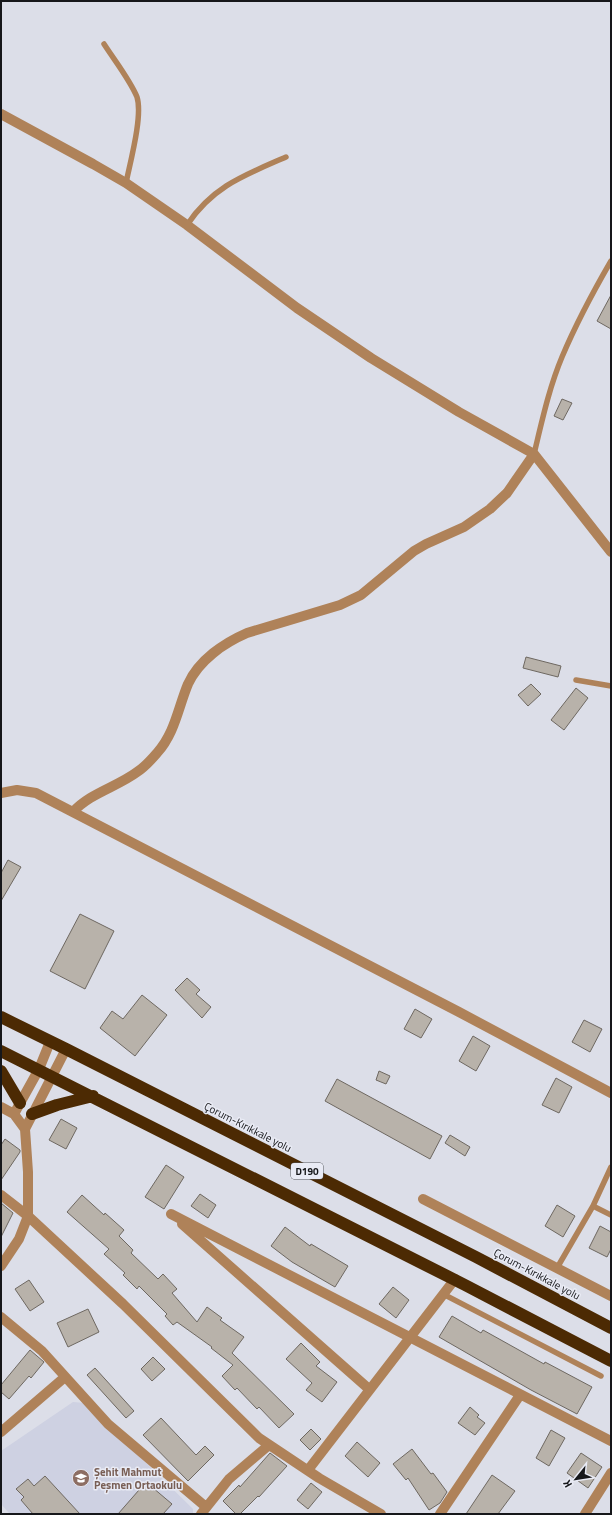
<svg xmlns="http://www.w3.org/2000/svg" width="612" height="1515" viewBox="0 0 612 1515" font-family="'Titillium Web',sans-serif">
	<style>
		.built { fill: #ced1e2 }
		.building { fill: #b8b2aa; stroke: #6e6861 }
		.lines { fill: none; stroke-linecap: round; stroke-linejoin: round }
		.lane { stroke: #af8259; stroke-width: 5.5 }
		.street { stroke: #af8259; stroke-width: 10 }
		.highway { stroke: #4c2a03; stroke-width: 12 }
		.labels { text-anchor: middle; stroke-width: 3; stroke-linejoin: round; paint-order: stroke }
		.shield { fill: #e9ebf5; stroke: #55575c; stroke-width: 1 }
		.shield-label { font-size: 10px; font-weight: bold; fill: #16171a }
		.street-label { font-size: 11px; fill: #16171a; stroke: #e9ebf5 }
		.education-label { font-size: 11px; font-weight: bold; fill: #785e54; stroke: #e9ebf5; text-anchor: start }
	</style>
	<rect width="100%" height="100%" fill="#dcdee8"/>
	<path class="built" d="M73,1402L85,1403L193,1509V1514H10L1,1504V1451Z"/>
	<path class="building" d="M611,295V329L597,321Z
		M562,399L572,403L563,420L554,416Z
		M526,657L561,666L558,677L523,668Z
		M531,684L541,694L528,706L518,695Z
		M576,688L588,698L564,730L551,720Z
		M8,860L21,867L1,901V873Z
		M80,914L114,931L85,989L50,971Z
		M187,978L200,990L196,994L211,1007L202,1018L175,990Z
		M142,995L167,1015L135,1056L100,1028L112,1011L123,1019Z
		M415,1009L432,1019L421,1038L404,1029Z
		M584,1020L602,1029L590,1052L572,1042Z
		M473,1036L490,1046L476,1071L459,1061Z
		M379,1071L390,1076L386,1084L376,1080Z
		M556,1078L572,1087L559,1113L542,1105Z
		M337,1079L442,1136L430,1159L325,1101Z
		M61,1119L77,1128L66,1149L49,1140Z
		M450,1135L470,1147L465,1156L445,1143Z
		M5,1139L20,1150V1152L1,1180V1145Z
		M166,1165L184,1177L164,1209L145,1197Z
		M200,1194L216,1205L208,1218L191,1206Z
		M82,1195L104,1215L105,1213L124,1230L119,1236L133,1250L131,1253L158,1279L163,1274L177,1289L172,1293L197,1322L207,1307L222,1318L220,1320L244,1337L232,1353L294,1414L279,1428L259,1407L257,1409L237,1388L235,1390L222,1376L233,1365L211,1348L212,1347L177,1322L173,1325L165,1316L167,1314L139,1286L137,1289L123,1275L125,1273L104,1254L109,1249L67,1212Z
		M1,1203L13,1213L1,1237Z
		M557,1205L575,1216L563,1237L545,1226Z
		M600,1226L611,1232V1249L607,1257L589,1248Z
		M285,1227L310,1246L311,1244L348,1266L335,1287L292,1262L271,1246Z
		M29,1280L44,1302L30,1311L15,1289Z
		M393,1287L409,1300L396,1318L379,1304Z
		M88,1309L99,1332L68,1347L57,1323Z
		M452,1316L481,1333L483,1330L544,1364L545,1362L592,1387L577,1414L531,1390L439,1337Z
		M301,1343L320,1362L316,1366L337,1382L322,1402L306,1390L312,1383L286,1359Z
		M30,1350L44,1362L31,1378L29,1376L9,1399L1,1392V1385Z
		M153,1357L165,1369L152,1381L141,1369Z
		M95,1368L134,1411L126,1418L87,1375Z
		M470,1407L479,1415L477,1417L485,1423L475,1435L458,1423Z
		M161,1418L196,1455L205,1446L214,1455L188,1481L143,1435Z
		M311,1429L321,1439L310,1450L300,1440Z
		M551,1430L565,1438L549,1466L536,1458Z
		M357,1442L380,1463L368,1477L345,1456Z
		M412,1449L431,1474L433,1473L447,1492L440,1503L429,1510L408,1478L406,1480L393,1464Z
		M270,1453L287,1466L259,1497L258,1496L240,1514H236L223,1501L239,1485L240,1487Z
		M581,1453L602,1467L588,1488L567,1473Z
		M492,1475L515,1491L498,1514H466Z
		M45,1476L80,1514H33L21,1500L24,1497L16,1489L28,1479L34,1486Z
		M146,1482L172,1504L163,1514H118Z
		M311,1483L322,1492L308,1509L297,1500Z"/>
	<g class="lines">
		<path class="lane" d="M104,44C115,61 130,80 137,97C143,116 130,163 126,183
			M187,225C213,186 245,175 286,157
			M534,454C542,421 549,388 562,357C576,324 593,292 611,261
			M576,680L611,686
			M593,1206L611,1215
			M557,1268L593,1206L611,1167
			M443,1294L601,1376"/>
		<path class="street" d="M1,114L93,164L126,183L187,225L297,308L371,358L459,412L534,454L611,552
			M1,793L17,790L36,793L459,1012L611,1093
			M73,812C90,793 117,787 137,772C145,767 151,760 157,753C175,733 178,708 188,684C199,660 224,643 247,633L340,605L361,595L414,551L426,544L464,527L490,509L507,493L534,454
			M1,1107L14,1114L25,1129
			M14,1114L39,1069L50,1042
			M1,1195L28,1216L123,1304L259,1438L319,1478L381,1514
			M423,1199L611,1296
			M171,1214L611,1441
			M182,1224L369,1389
			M1,1266L19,1239L28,1216V1172L25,1129L66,1049
			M1,1317L42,1351L108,1424L206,1507
			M1,1432L65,1377
			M308,1470L455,1279
			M201,1514L229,1479L269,1445
			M440,1514L520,1395
			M585,1514L611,1473"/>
		<path class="highway" d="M1,1017L66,1049L476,1257L611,1328
			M1,1051L465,1285L611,1361
			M1,1071L20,1103
			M32,1114L57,1105L93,1096"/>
	</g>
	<defs>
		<symbol id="school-disc" viewBox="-11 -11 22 22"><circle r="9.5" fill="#8d6e63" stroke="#e9ebf5"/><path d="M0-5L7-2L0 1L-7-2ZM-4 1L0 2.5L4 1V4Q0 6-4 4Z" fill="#fff"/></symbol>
	</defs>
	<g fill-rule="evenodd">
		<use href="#school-disc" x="71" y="1468" width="20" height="20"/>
	</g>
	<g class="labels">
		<rect class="shield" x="291" y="1163" width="32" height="16" rx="3"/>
		<g class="shield-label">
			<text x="307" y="1175">D190</text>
		</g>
		<g class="street-label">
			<text transform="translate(248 1127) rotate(27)" y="4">Çorum-Kırıkkale yolu</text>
			<text transform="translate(537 1274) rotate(28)" y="4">Çorum-Kırıkkale yolu</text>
		</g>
		<g class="education-label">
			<text x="94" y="1476">Şehit Mahmut<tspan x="94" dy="13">Peşmen Ortaokulu</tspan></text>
		</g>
	</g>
	<rect width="612" height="1515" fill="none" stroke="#16171a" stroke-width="4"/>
	<g transform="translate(576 1479) rotate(240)" stroke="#e9ebf5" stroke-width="3" paint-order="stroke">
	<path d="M0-3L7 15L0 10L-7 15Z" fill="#16171a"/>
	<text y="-6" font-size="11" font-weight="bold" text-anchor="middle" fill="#16171a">K</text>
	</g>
</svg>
